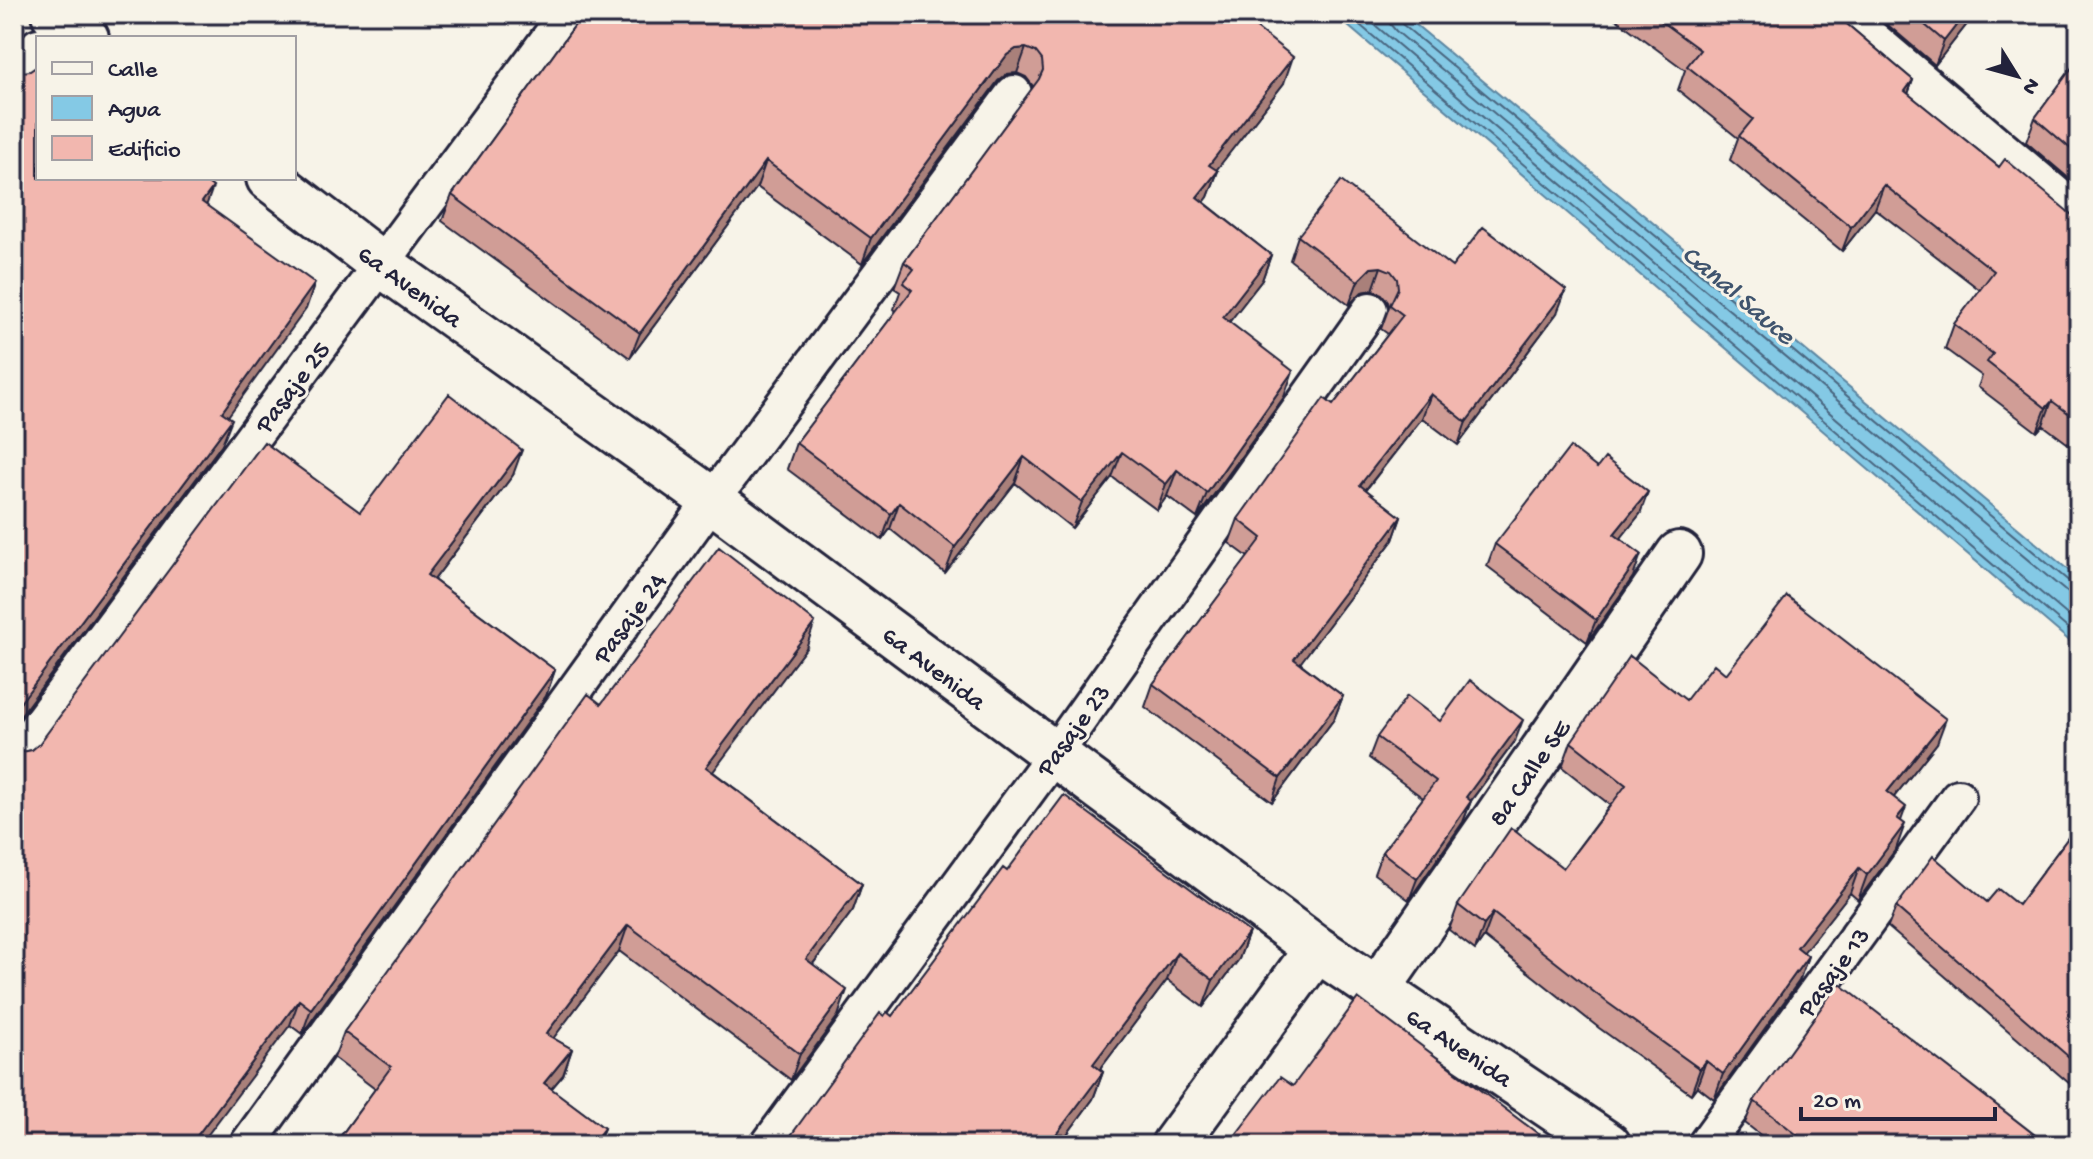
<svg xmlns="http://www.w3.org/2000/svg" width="2093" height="1159" viewBox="0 0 2093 1159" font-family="'Gochi Hand',sans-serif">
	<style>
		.water { fill: #84c9e5; stroke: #5d86a1; stroke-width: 2 }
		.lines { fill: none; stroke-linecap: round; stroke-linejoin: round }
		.shore { stroke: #49657f; stroke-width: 2 }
		.lane-casing { stroke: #22223b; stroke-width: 40 }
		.street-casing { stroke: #22223b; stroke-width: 50 }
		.lane { stroke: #f7f3e8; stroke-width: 34 }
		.street { stroke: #f7f3e8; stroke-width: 44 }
		.wall { fill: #d09d96; stroke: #22223b; stroke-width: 2 }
		.shaded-wall { fill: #a9807a; stroke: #22223b; stroke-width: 2 }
		.building { fill: #f2b7af; stroke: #22223b; stroke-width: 2 }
		.labels { text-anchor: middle; stroke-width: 6; stroke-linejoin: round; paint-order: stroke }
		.street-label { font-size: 26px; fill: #22223b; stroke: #f7f3e8 }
		.water-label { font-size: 28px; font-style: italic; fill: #3f546e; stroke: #f7f3e8 }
	</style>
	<rect width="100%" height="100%" fill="#f7f3e8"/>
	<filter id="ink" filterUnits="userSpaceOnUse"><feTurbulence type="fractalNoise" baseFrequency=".0125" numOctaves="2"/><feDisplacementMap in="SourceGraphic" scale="16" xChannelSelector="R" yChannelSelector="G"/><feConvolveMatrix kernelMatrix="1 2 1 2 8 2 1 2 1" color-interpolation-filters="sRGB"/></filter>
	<g filter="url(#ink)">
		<path class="water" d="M1334,14H1403L2079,579V649Z"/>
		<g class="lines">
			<path class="shore" d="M1347,14L2079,638
				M1362,14L2079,625
				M1389,14L1390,24L1396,31L2064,590L2072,595H2079
				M1399,14L1402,24L2071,583L2079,585"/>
			<defs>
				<path id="lane" d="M14,78L38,46
					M14,758L567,14
					M247,1145L712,500L1014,93
					M768,1145L1054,755L1370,310
					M1705,1145L1958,797"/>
				<path id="street" d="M54,14L86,38
					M1836,14L2079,220
					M269,178L381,264L712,500L1317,949L1608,1145
					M1377,990L1679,554
					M1174,1145L1317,949"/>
			</defs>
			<use href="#lane" class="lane-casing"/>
			<use href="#street" class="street-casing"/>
			<use href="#lane" class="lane"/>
			<use href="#street" class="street"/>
		</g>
		<path class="wall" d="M530,14H542L538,19Z
			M583,14H1239L1284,83L1216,170L1218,171L1208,197L1204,202L1271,255L1262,280L1229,322L1284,397L1197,518L1167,496L1157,510L1112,477L1072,528L1015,483L945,573L890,529L882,540L787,469L796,443L896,311L894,309L900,292L894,288L904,262L1033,88V86L1026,77L1017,73L1007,74L998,81L862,264L757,187L630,358L442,221L452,195Z
			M1609,14H1835L1913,80L1908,94L1999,167L2072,215L2079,218V452L2043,425L2037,432L1978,387L1982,376L1945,349L1954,324L1980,290L1875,209L1842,251L1730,160L1738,138L1678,90L1685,70Z
			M1875,14H1975L1935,65Z
			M2079,58V187L2026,142L2035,118Z
			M1298,236L1452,267L1557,313L1458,445L1422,418L1366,490L1401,517L1393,540L1300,663L1343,696L1334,719L1272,802L1145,707L1153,684L1248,557L1229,543L1238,519L1333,405L1388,334L1381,329L1389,307L1388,302L1382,294L1373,290L1362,292L1349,305L1290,260Z
			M513,475L434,580L555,670L546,696L302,1034L290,1025L22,752L32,750L360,512Z
			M1640,514L1620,539L1633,577L1587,642L1487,566L1495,544Z
			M806,648L712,771L862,884L853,910L813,964L838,1016L791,1080L619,951L553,1038L572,1049L563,1075L551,1089L604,1128L597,1145H334L375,1089L334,1058L344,1032L601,704Z
			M1726,674L1937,743L1894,797L1901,821L1896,849L1858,900L1850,893L1803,952L1808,956L1799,981L1714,1099L1697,1086L1691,1094L1599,1028L1484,937L1475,950L1449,930L1458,905L1563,868L1610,805L1562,767L1571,742L1686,700Z
			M1440,721L1515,741L1471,801L1463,822L1409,900L1374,874L1382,852L1423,798L1369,758L1377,737Z
			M2079,823V1072L2070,1084L1888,927L1896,907L1987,902L2018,905Z
			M1007,871L1249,932L1239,959L1203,1007L1167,980L1100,1069L1103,1072L1093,1099L1059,1145H784L884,1016H892Z
			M1754,1101L2048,1145H1773L1745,1123Z"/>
		<path class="shaded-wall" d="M1965,14H1975L1935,65L1944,41Z
			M1026,48L1017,73L1007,74L998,81L862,264L871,238L1007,55L1016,49Z
			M1293,57L1284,83L1200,191L1209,165Z
			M1913,80L1904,105L1905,91Z
			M766,161L757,187L630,358L640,333Z
			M1218,171L1208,197L1188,223L1197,197Z
			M1884,185L1875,209L1842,251L1851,227Z
			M213,187L204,212L202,202Z
			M1271,255L1262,280L1213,343L1223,317Z
			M1381,267L1373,290L1362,292L1349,305L1358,281L1371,268Z
			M315,283L306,309L213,437L222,412Z
			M1566,290L1557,313L1458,445L1466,422Z
			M1293,371L1284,397L1197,518L1207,493Z
			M1431,394L1422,418L1351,508L1360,485Z
			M2052,401L2043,425L2037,432L2046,408Z
			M232,419L222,444L14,724V711Z
			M522,450L513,475L418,601L427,575Z
			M1122,452L1112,477L1072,528L1082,502Z
			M1024,457L1015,483L945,573L955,547Z
			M1177,470L1167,496L1157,510L1166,484Z
			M1648,492L1640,514L1606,557L1614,534Z
			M899,503L890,529L882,540L891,514Z
			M1401,517L1393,540L1286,682L1294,659Z
			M1641,554L1633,577L1587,642L1596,620Z
			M815,622L806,648L697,793L706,767Z
			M555,670L546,696L302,1034L311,1009Z
			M1343,696L1334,719L1272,802L1280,778Z
			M1946,719L1937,743L1878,817L1887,792Z
			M1523,720L1515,741L1458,818L1466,797Z
			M1471,801L1463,822L1409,900L1417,879Z
			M1906,807L1897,832V818Z
			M1905,824L1896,849L1858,900L1867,875Z
			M1859,868L1850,893L1788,972L1797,947Z
			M862,884L853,910L797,985L806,959Z
			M1493,913L1484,937L1475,950L1484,925Z
			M628,925L619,951L537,1060L546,1034Z
			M1249,932L1239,959L1203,1007L1213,980Z
			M1177,953L1167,980L1083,1092L1093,1064Z
			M1808,956L1799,981L1714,1099L1723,1074Z
			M847,990L838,1016L791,1080L800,1054Z
			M299,1000L290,1025L200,1145H190Z
			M572,1049L563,1075L534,1109L544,1083Z
			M1706,1061L1697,1086L1691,1094L1700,1069Z
			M2079,1062V1072L2070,1084L2077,1064Z
			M1103,1072L1093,1099L1059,1145H1050L1051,1141Z
			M604,1128L597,1145H591Z"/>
		<path class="building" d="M583,14H1239L1293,57L1209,165L1218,171L1197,197L1271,255L1223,317L1293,371L1207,493L1177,470L1166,484L1122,452L1082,502L1024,457L955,547L899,503L891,514L796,443L912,290L903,283L914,269L904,262L1039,79L1043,70L1042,60L1036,52L1026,48L1016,49L1007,55L871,238L766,161L640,333L452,195Z
			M1651,14H1835L1913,80L1905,91L1999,167L2005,159L2072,215L2079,218V421L2052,401L2046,408L1987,362L1993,354L1954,324L1994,271L1884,185L1851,227L1739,136L1753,119L1687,66L1700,50Z
			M1912,14H1965L1944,41Z
			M2079,58V156L2035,118Z
			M36,67L38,68V178H201L213,187L202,202L315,283L222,412L232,419L14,711V69L22,72L30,71Z
			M1341,181L1452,267L1483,227L1566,290L1466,422L1431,394L1360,485L1401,517L1294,659L1343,696L1280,778L1153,684L1262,538L1238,519L1324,398L1333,405L1403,315L1390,305L1398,288L1397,279L1391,271L1381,267L1371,268L1358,281L1298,236Z
			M449,394L522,450L427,575L555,670L311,1009L299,1000L190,1145H14V749L22,752L32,750L39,744L264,442L360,512Z
			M1570,447L1597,468L1605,458L1648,492L1614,534L1641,554L1596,620L1495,544Z
			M719,547L815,622L706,767L862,884L806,959L847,990L800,1054L628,925L546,1034L572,1049L544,1083L604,1128L591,1145H337L335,1144L391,1067L344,1032L588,694L601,704Z
			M1787,596L1946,719L1887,792L1906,807L1897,818L1905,824L1867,875L1859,868L1797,947L1808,956L1723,1074L1706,1061L1700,1069L1608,1003L1493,913L1484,925L1458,905L1511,828L1563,868L1626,785L1571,742L1630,656L1686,700L1714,664L1726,674Z
			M1470,680L1523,720L1466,797L1471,801L1417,879L1382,852L1436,781L1377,737L1407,696L1440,721Z
			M1064,795L1249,932L1213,980L1177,953L1093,1064L1103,1072L1051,1141L1057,1145H784L880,1013L884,1016L887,1012L892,1016L1003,868L1007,871Z
			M2079,823V1062L2077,1064L1896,907L1933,856L1987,902L1998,889L2018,905Z
			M1839,983L2048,1145H1810L1754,1101Z
			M1358,998L1553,1145H1228L1280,1077L1293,1086Z"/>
	</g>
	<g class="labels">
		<g class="street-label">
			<text transform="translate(411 285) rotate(36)" y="9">6a Avenida</text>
			<text transform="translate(291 386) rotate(-53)" y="9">Pasaje 25</text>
			<text transform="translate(628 617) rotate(-54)" y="9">Pasaje 24</text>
			<text transform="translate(935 667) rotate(37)" y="9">6a Avenida</text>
			<text transform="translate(1072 729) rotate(-54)" y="9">Pasaje 23</text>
			<text transform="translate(1528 772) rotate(-55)" y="9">8a Calle SE</text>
			<text transform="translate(1832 971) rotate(-54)" y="9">Pasaje 13</text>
			<text transform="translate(1460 1046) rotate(34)" y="9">6a Avenida</text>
		</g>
		<g class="water-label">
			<text transform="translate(1740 293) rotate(40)" y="10">Canal Sauce</text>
		</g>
	</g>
	<rect width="2093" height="1159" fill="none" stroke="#f7f3e8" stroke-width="48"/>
	<rect x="24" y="24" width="2045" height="1111" fill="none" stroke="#22223b" stroke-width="3" filter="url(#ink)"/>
	<rect x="36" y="36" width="260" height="144" fill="#f7f3e8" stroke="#a29fa3" stroke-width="2"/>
	<rect x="52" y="62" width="40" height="12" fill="#f7f3e8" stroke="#a29fa3" stroke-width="2"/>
	<text x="108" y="76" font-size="24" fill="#22223b">Calle</text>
	<rect x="52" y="96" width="40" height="24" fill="#84c9e5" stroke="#a29fa3" stroke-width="2"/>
	<text x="108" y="116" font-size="24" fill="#22223b">Agua</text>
	<rect x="52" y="136" width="40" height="24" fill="#f2b7af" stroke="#a29fa3" stroke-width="2"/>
	<text x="108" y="156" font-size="24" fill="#22223b">Edificio</text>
	<g transform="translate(2017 76) rotate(127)" stroke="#f7f3e8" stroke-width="6" paint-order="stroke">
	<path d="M0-6L14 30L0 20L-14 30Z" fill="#22223b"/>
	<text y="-12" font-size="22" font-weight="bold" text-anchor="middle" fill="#22223b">N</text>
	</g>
	<path d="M1801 1107v12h194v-12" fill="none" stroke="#22223b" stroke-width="4"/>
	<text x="1813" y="1107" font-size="24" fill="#22223b" stroke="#f7f3e8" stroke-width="6" paint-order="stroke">20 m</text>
</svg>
